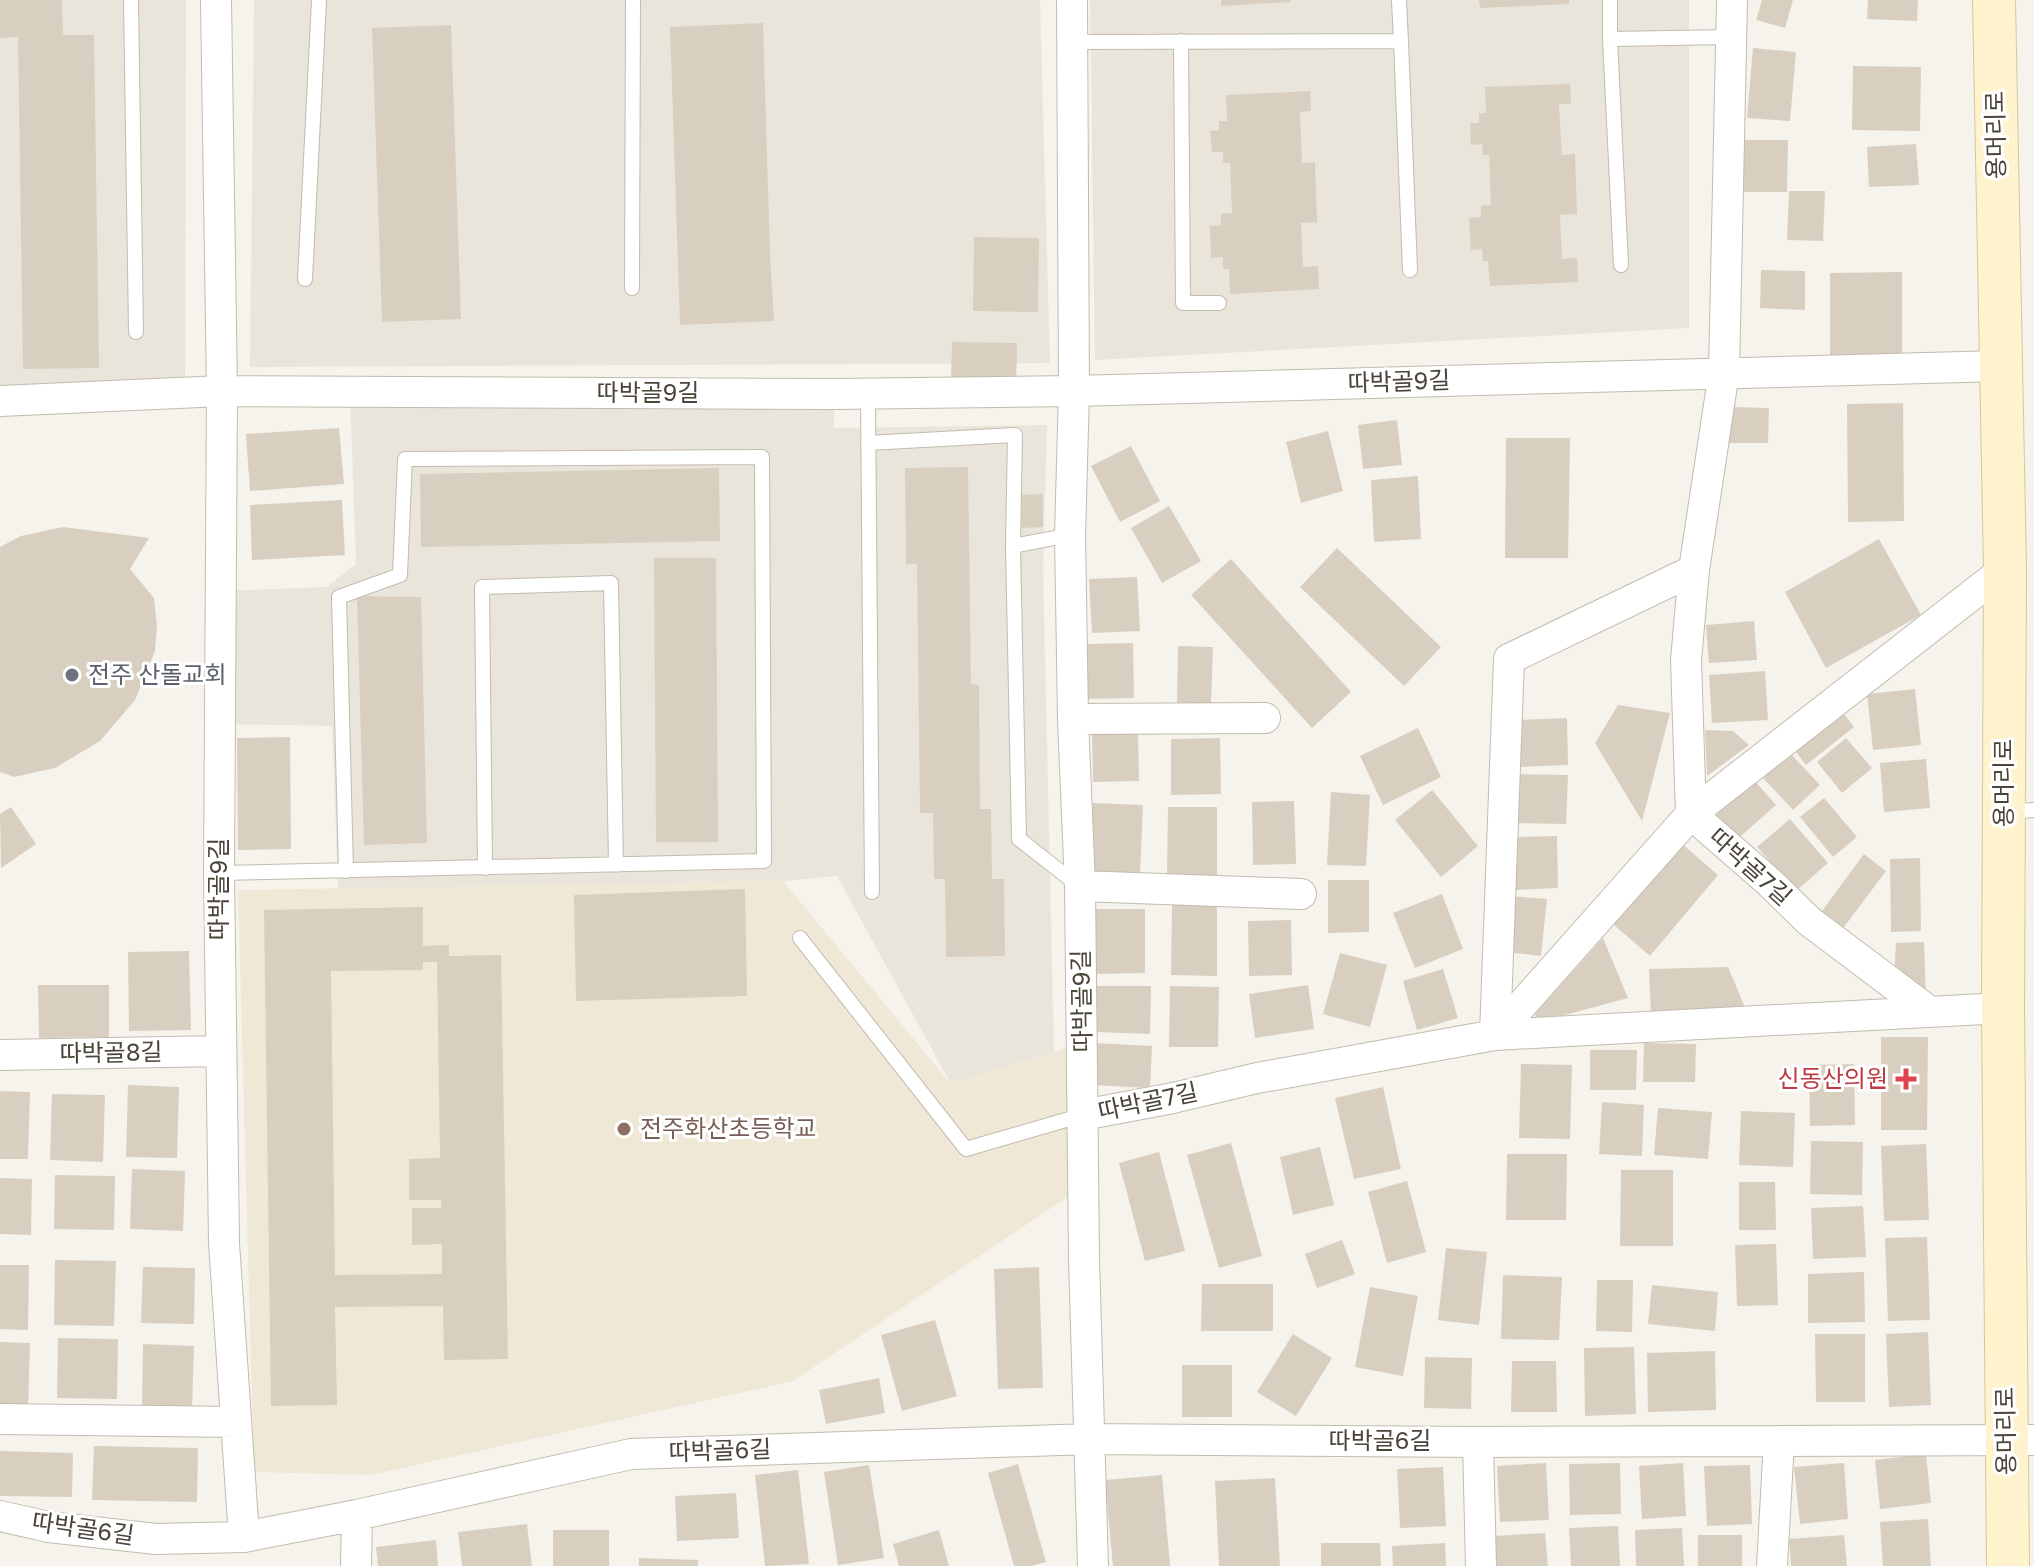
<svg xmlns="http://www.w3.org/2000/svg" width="2034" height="1566" viewBox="0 0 2034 1566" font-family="'Golos Text','Noto Sans KR',sans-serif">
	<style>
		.residential { fill: #eae5da }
		.education { fill: #efe8d6 }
		.building { fill: #d8cfc1; fill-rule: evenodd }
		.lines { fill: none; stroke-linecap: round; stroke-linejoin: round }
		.lane-casing { stroke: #c2bbae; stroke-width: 16 }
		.street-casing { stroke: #c2bbae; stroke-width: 32 }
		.secondary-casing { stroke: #d6c79b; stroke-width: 44 }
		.lane { stroke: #fff; stroke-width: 14 }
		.street { stroke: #fff; stroke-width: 30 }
		.secondary { stroke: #fff3cd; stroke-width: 42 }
		.worship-dot { fill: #6b7280; stroke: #fff; stroke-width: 3 }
		.health-dot { fill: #e0444e; stroke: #fff; stroke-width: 3 }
		.education-dot { fill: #8d6e63; stroke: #fff; stroke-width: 3 }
		.labels { text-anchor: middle; stroke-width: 6; stroke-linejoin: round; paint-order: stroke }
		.street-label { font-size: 24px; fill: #4b4439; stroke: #fff }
		.worship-label { font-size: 24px; fill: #5b616d; stroke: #fff; text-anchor: start }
		.health-label { font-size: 24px; fill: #be3a42; stroke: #fff; text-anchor: end }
		.education-label { font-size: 24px; fill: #785e54; stroke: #fff; text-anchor: start }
	</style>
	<rect width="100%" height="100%" fill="#f6f3ec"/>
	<path class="residential" d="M0,0H186L185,383L0,393Z
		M254,0H1040L1050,363L250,367Z
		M1090,0H1689V328L1095,360Z
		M350,392L834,394V428L1047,425L1043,569L1054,1052L951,1084L837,876L783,881L338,889L332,726L220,724L221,591L327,587L356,564Z"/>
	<path class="education" d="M783,881L951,1084L1083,1043L1084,1186L793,1381L371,1475L254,1472L238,890Z"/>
	<path class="building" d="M0,0H62L63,35H94L99,368L23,369L18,37L0,38Z
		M1221,0H1291V2L1221,6Z
		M1479,0H1569V4L1480,8Z
		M1762,0H1793L1785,28L1756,20Z
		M1868,0H1918L1917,21L1867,19Z
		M763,23L770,255L774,321L680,325L670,27Z
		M451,25L461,319L382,322L372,28Z
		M1753,48L1796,52L1790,121L1747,118Z
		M1853,66L1921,67L1920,131L1852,130Z
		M1570,84L1571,104H1559L1562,155L1575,154L1577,214L1560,215L1562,259L1577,258L1578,282L1490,286L1488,261H1483L1482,249L1471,250L1469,218L1481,217V206L1491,205L1489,155H1483L1482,144L1471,145L1470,123H1479V113H1486L1485,87Z
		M1310,91L1311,111L1300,112L1302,163L1315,162L1317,222L1301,223L1303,267L1318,266L1319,289L1230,294L1229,269H1223V257L1211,258L1210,226L1221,225V214L1232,213L1230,163H1223V152H1212L1210,131L1219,130V121H1227L1226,95Z
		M1743,140H1788L1787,192H1743Z
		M1916,144L1919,185L1869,187L1867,147Z
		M1789,191H1825L1823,241L1787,240Z
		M974,237L1039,238L1038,312L973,311Z
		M1761,270L1805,271V310L1760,308Z
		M1902,272V358L1830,359V273Z
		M952,342L1017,343L1016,384L951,383Z
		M1903,403L1904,521L1848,522L1847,404Z
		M1729,407L1769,408L1768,443H1728Z
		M1397,420L1402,465L1363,469L1358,425Z
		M339,428L344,484L250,491L246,434Z
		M1328,431L1343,491L1301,503L1286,442Z
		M1506,438H1570L1568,558H1505Z
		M1131,446L1160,501L1120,522L1091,466Z
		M968,467L971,684L979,685L980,809H991L992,879H1004L1005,956L946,957L945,879H934L933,813H920L917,564H906L905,468Z
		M719,468L720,541L421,547L420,474Z
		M1418,476L1421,539L1374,542L1371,480Z
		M1043,494V527L1022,528V495Z
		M342,500L345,555L252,560L250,505Z
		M1169,506L1201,561L1162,583L1131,528Z
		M63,527L149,538L130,569L154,598L157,626L155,651L135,700L100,741L55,768L14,777L0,772V547L21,536Z
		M1879,539L1921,615L1826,668L1785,592Z
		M1337,548L1441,647L1404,686L1300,587Z
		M654,558H716L718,842H656Z
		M1231,559L1351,692L1312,728L1191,595Z
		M1137,577L1140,631L1092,633L1089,579Z
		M357,596L421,597L427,843L364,845Z
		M1754,621L1757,660L1709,663L1706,625Z
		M1133,643L1134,698L1085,699L1084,644Z
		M1178,646L1213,647L1211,704L1177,703Z
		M1765,671L1768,720L1712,723L1709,675Z
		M1915,689L1921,745L1873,750L1867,694Z
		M1618,705L1670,713L1642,821L1595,743Z
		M1841,710L1854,727L1806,765L1793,748Z
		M1567,718L1568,765L1519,767L1518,720Z
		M1418,728L1441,777L1383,805L1360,756Z
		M1705,730L1733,731L1749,745L1707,776Z
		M1138,732L1139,781L1093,782L1092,733Z
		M290,737L291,849L238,850L237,738Z
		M1220,738L1221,794L1171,795V739Z
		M1846,738L1872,768L1842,793L1817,762Z
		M1789,752L1820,785L1793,810L1763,778Z
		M1926,759L1930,808L1884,812L1880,763Z
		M1511,774L1568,775L1566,824L1510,823Z
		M1754,780L1776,805L1733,843L1712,819Z
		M1432,790L1478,846L1441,877L1395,820Z
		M1331,792L1370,795L1366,866L1327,865Z
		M1824,798L1857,837L1833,857L1800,817Z
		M1294,801L1296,864L1253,865L1252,802Z
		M1093,803L1143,805L1140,874L1090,871Z
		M11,807L36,844L1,868L0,814Z
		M1168,807H1217V876L1167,875Z
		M1790,819L1828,863L1796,891L1757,847Z
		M1557,836L1558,888L1516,890L1515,837Z
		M1681,843L1718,875L1650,956L1613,924Z
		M1864,854L1886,871L1841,931L1819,915Z
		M1920,858L1921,931L1891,932L1890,859Z
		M1328,880H1369V932L1328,933Z
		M745,889L747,996L576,1001L574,895Z
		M1442,894L1463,949L1415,968L1393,913Z
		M1510,896L1547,899L1541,956L1505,952Z
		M1172,905H1217V976L1171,975Z
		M423,907V946L449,945V956L501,955L508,1359L444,1360L443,1306L335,1307L337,1405L271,1406L264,910ZM423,962H437L440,1158L409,1159V1200H441V1208H412V1245L442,1244V1274L335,1275L331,971L423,970Z
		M1095,909H1145V973L1095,974Z
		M1291,920L1292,975L1249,976L1248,921Z
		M1603,938L1628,998L1539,1022L1535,1014Z
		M1924,942L1926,997L1894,980L1896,943Z
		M189,951L191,1030L129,1031L128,952Z
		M1340,953L1387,965L1370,1027L1323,1014Z
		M1728,967L1747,1012L1651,1015L1649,969Z
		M1443,969L1458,1018L1417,1030L1403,981Z
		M38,985H109V1037L39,1038Z
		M1308,985L1314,1029L1255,1038L1249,994Z
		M1097,986H1151L1150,1034L1096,1032Z
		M1170,986L1219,987L1218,1047H1169Z
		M1881,1037H1928L1927,1130H1881Z
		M1093,1043L1152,1046L1150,1088L1091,1085Z
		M1644,1043L1696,1044L1695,1082H1643Z
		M1590,1050H1637L1636,1090H1590Z
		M1521,1064L1572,1065L1570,1139L1519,1138Z
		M1854,1064L1855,1125L1810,1126L1809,1065Z
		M128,1085L179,1087L177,1158L126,1157Z
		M1383,1087L1401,1169L1354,1179L1335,1098Z
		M0,1091L30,1092L28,1159H0Z
		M52,1094L105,1095L103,1162L50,1160Z
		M1602,1102L1644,1105L1642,1156L1599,1154Z
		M1658,1108L1712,1112L1708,1159L1654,1155Z
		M1741,1111L1795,1113L1793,1167L1739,1165Z
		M1811,1141L1863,1142L1862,1195L1810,1194Z
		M1231,1143L1262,1256L1219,1268L1187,1155Z
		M1926,1144L1929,1220L1884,1221L1881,1146Z
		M1320,1147L1334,1205L1293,1215L1280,1157Z
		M1159,1152L1185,1251L1145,1261L1119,1163Z
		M1507,1154H1567L1566,1220H1506Z
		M132,1169L185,1171L183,1231L130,1229Z
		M1621,1170H1673V1246H1620Z
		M55,1175L115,1176L114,1230L54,1229Z
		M0,1178L32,1179L31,1235L0,1234Z
		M1407,1181L1426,1252L1387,1263L1368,1192Z
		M1739,1182H1775L1776,1230H1739Z
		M1863,1206L1866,1257L1813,1259L1811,1208Z
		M1927,1237L1930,1320L1888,1321L1885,1238Z
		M1342,1240L1355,1274L1317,1288L1305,1254Z
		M1776,1244L1778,1305L1737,1306L1735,1245Z
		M1446,1248L1487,1252L1479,1325L1438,1320Z
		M55,1260L116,1261L114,1326L54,1325Z
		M0,1265H29L28,1330L0,1329Z
		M143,1267L195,1268L194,1324L141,1323Z
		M1039,1267L1043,1388L998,1389L994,1269Z
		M1864,1272L1865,1322L1808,1323V1274Z
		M1503,1275L1562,1277L1559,1340L1501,1339Z
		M1597,1280H1633L1632,1332L1596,1331Z
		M1202,1284H1273V1331H1201Z
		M1652,1285L1718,1292L1715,1331L1648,1324Z
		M1370,1287L1418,1296L1403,1376L1355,1367Z
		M935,1320L957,1396L902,1411L881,1335Z
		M1928,1332L1931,1405L1889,1407L1886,1334Z
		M1293,1334L1332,1358L1296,1416L1257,1392Z
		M1815,1334H1865V1402H1816Z
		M58,1338L118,1339L117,1399L57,1398Z
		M0,1342L30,1343L28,1410L0,1409Z
		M143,1344L194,1346L192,1409L142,1407Z
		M1634,1347L1636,1414L1585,1416L1584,1348Z
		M1715,1351L1716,1410L1648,1412L1647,1353Z
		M1425,1357L1472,1358L1471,1409L1424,1408Z
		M1512,1361H1556L1557,1412H1511Z
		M1182,1365H1232V1417H1182Z
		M879,1378L885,1413L826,1424L819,1390Z
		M94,1446L198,1448L197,1502L92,1500Z
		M0,1451L73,1453L72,1497L0,1496Z
		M1926,1454L1931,1503L1880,1509L1875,1460Z
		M1546,1463L1549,1520L1500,1522L1497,1466Z
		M1620,1463L1621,1514L1570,1515L1569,1464Z
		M1683,1463L1686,1516L1642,1519L1639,1466Z
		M1844,1463L1848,1519L1800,1524L1794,1467Z
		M1018,1464L1046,1562L1031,1566H1014L988,1473Z
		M869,1465L884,1558L838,1565L824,1472Z
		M1750,1465L1752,1524L1707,1526L1704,1466Z
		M1443,1467L1446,1526L1400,1528L1397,1469Z
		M798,1470L809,1564L765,1566L755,1475Z
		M1162,1475L1170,1566H1113L1105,1480Z
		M1275,1478L1280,1566H1219L1215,1481Z
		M736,1493L739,1538L677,1541L675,1496Z
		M1928,1519L1931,1566H1883L1880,1522Z
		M527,1524L532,1566H462L458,1532Z
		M1618,1526L1620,1566H1571L1569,1528Z
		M1682,1528L1684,1566H1636L1635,1530Z
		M553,1530H609V1566H553Z
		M939,1530L949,1566H899L893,1544Z
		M1545,1533L1548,1566H1497L1494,1536Z
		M1698,1535H1742V1566H1698Z
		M1844,1535L1847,1566H1791L1789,1539Z
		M436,1540L438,1566H378L376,1547Z
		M1321,1543H1380L1381,1566H1321Z
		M1445,1543L1446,1566H1393L1392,1546Z
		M639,1558L698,1560V1566H639Z"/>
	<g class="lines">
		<defs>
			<path id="lane" d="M131,0L136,332
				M1399,0L1401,41
				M1610,0V39
				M1181,41L1183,303H1219
				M1072,42L1401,41L1410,270
				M1621,265L1610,39L1731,37
				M305,279L319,0
				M632,288L633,0
				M868,394L872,892
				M868,443L1015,435L1013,546L1019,839L1079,886
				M1013,546L1070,535
				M2008,812L2034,810
				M485,868L482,587L611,583L616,865
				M219,873L764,861L762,457L405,459L400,575L339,597L346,871
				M800,938L966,1149L1083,1115"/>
			<path id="street" d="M216,0L222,391L219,873L224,1243L244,1537
				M1072,0L1074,391L2000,366
				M0,401L222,391L834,394L1074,391L1070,535L1073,719L1080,886L1084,1258L1093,1566
				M1073,719L1265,718
				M1691,814L1686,660L1694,570L1724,372L1732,0
				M1691,814L1769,882L1809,921L1930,1012
				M1080,886L1301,894
				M1495,1035L1691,814L2005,569
				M1495,1035L1509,659L1694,570
				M0,1055L221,1051
				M1083,1115L1173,1098L1257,1078L1495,1035L2003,1008
				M0,1419L236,1422
				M1478,1442L1481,1566
				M0,1516L49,1527L156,1539L244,1537L357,1515L631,1454L1090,1439L1478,1442L2034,1440
				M356,1566L357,1515
				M1772,1566L1779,1441"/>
			<path id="secondary" d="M1994,0L2005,569L2003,1008L2008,1566"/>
		</defs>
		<use href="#lane" class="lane-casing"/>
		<use href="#street" class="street-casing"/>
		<use href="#secondary" class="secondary-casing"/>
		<use href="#lane" class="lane"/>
		<use href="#street" class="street"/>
		<use href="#secondary" class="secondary"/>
	</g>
	<circle class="worship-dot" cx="72" cy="675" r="8"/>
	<path class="health-dot" d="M1902 1067h8v8h8v8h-8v8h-8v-8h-8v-8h8z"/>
	<circle class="education-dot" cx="624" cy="1129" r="8"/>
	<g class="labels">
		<g class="street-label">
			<text transform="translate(1996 135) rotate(-91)" y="8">용머리로</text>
			<text transform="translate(1399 382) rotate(-2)" y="8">따박골9길</text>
			<text x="648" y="401">따박골9길</text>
			<text transform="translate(2004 783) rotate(-90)" y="8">용머리로</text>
			<text transform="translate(1750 867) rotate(42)" y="8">따박골7길</text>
			<text transform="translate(219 889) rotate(-90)" y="8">따박골9길</text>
			<text transform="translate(1082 1001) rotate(-91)" y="8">따박골9길</text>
			<text transform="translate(111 1053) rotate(-1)" y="8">따박골8길</text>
			<text transform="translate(1148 1102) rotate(-12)" y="8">따박골7길</text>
			<text transform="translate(2006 1431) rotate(-91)" y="8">용머리로</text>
			<text x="1380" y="1449">따박골6길</text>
			<text transform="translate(720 1451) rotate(-2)" y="8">따박골6길</text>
			<text transform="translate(83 1529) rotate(8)" y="8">따박골6길</text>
		</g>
		<g class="worship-label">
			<text x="88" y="683">전주 산돌교회</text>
		</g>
		<g class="health-label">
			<text x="1888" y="1087">신동산의원</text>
		</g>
		<g class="education-label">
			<text x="640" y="1137">전주화산초등학교</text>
		</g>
	</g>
</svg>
